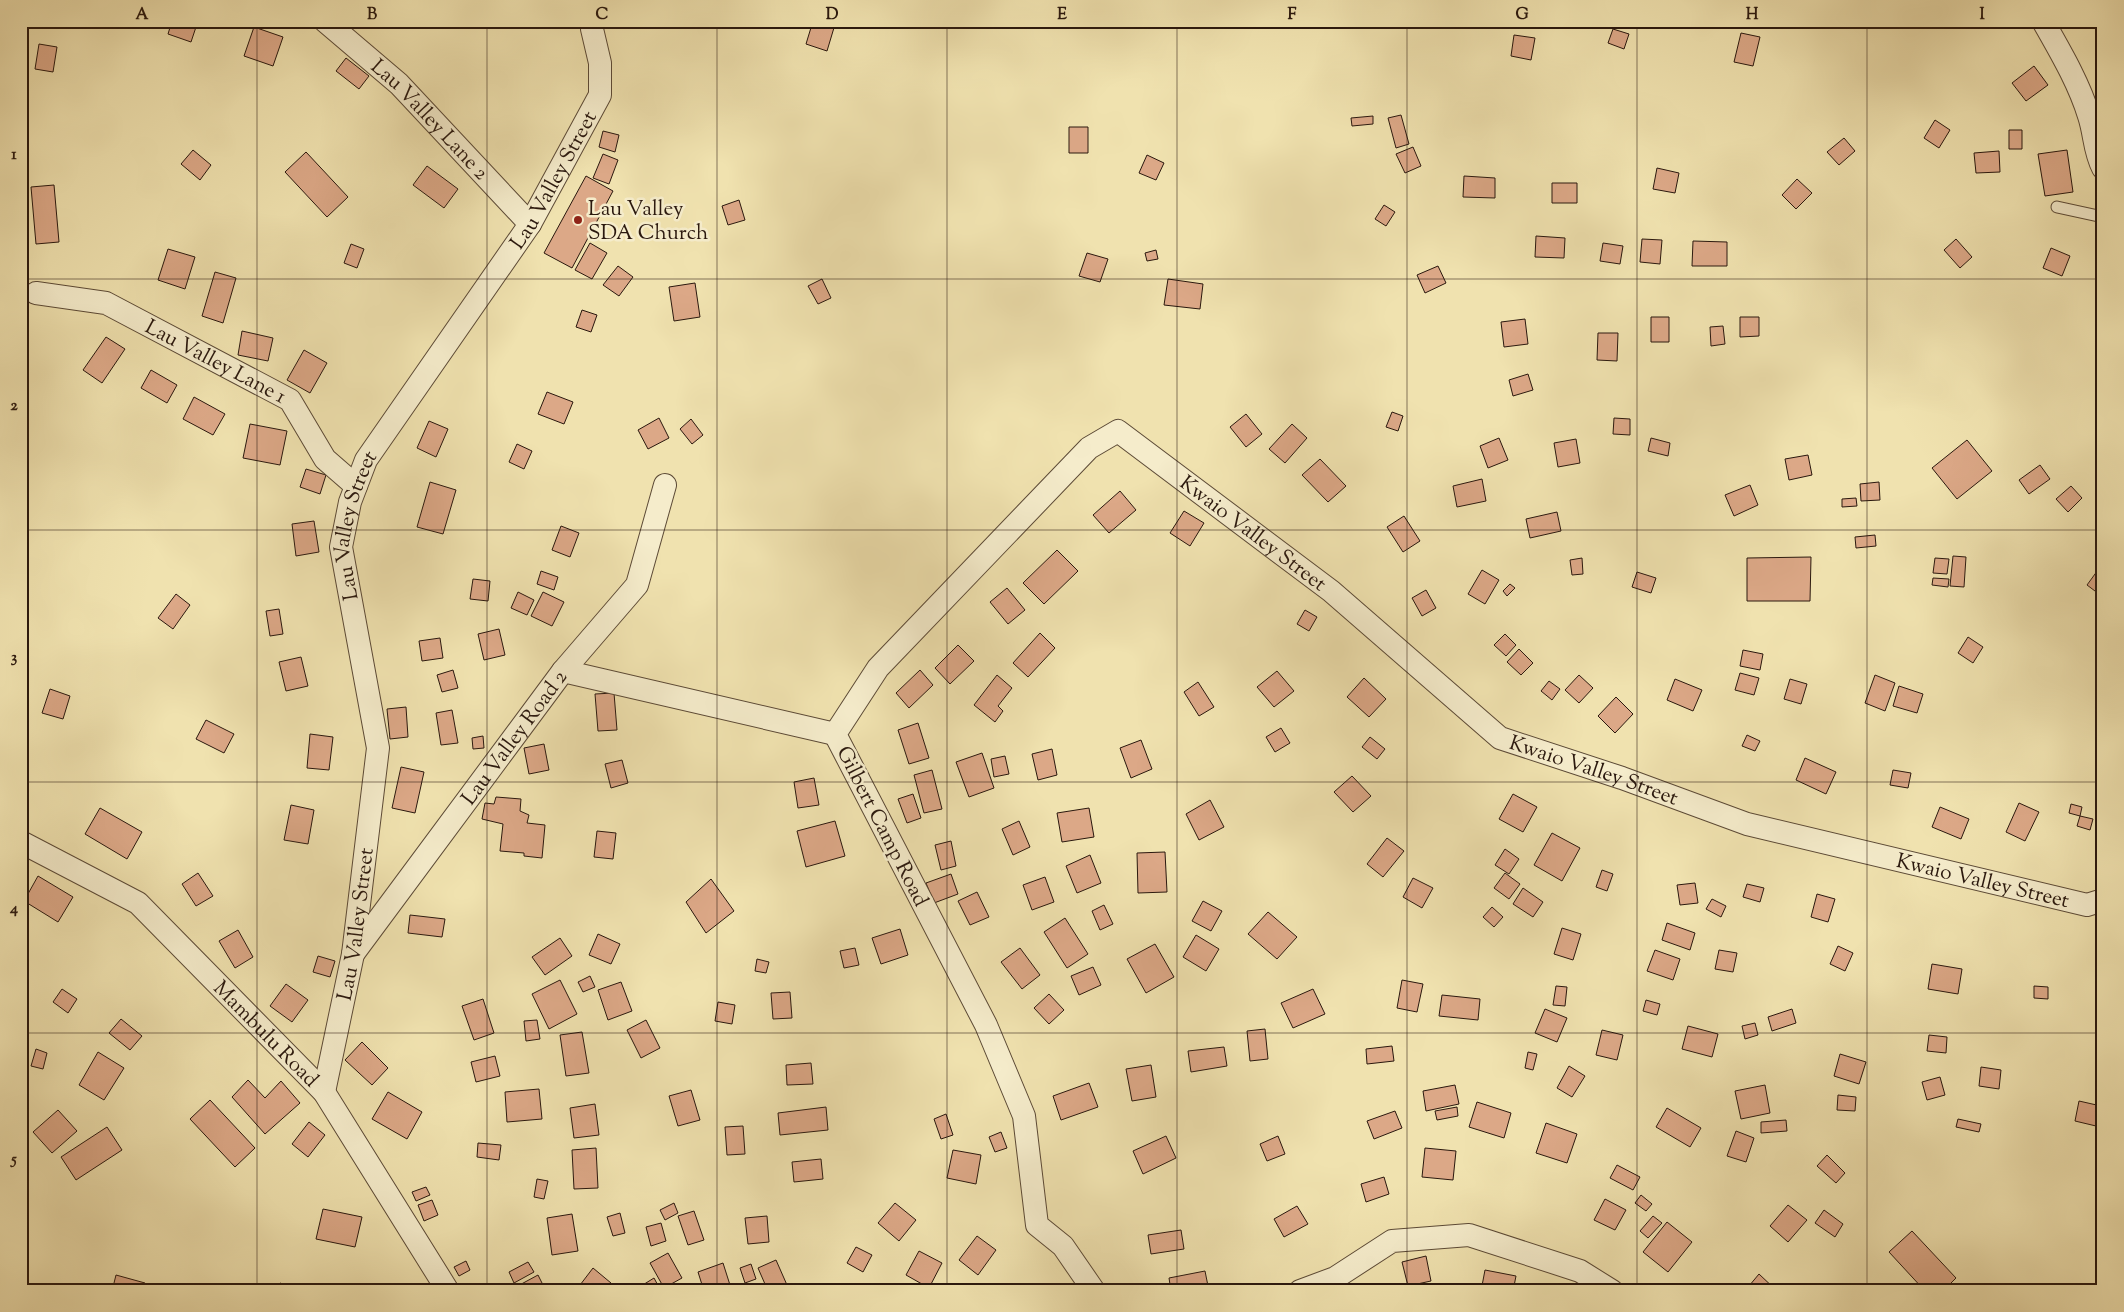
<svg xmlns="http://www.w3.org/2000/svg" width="2124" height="1312" viewBox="0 0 2124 1312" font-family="'Sorts Mill Goudy',serif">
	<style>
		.building { fill: #dca887; stroke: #2a180e }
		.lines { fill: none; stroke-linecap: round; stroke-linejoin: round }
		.lane-casing { stroke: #5c4a36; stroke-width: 13 }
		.street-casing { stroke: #5c4a36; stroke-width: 24 }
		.lane { stroke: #f5eccb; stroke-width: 11 }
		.street { stroke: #f5eccb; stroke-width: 22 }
		.grid { fill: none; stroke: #2a180e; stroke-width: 1; stroke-opacity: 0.55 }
		.poi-dot { fill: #8f2418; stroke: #f5eccb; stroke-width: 2 }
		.labels { text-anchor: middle; stroke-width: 5; stroke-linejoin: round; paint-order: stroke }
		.street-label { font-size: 21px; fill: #2a180e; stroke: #f5eccb }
		.poi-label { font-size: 21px; fill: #2a180e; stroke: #f5eccb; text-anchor: start }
		.neatline { fill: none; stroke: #2a180e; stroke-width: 2 }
		.grid-label { font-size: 16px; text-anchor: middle; font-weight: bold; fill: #2a180e }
	</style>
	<rect width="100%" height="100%" fill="#f0e2af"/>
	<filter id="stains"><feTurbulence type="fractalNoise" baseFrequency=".004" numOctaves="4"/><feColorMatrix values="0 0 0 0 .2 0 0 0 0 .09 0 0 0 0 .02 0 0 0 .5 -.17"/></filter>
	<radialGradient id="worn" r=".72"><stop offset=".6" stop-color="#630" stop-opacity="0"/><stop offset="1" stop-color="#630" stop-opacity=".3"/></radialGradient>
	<path class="building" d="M172,21H198L191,42L168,34Z
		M813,21H836L827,51L806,44Z
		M254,27L283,37L273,66L244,56Z
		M1613,29L1629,34L1624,49L1608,43Z
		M1741,33L1760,37L1753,66L1734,62Z
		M1514,35L1535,38L1531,60L1511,56Z
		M39,44L57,47L53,72L35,69Z
		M346,58L369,76L359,89L336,71Z
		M2034,66L2048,85L2026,101L2012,83Z
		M1401,115L1409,144L1396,148L1388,118Z
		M1373,116V124L1352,126L1351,118Z
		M1935,120L1950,130L1939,148L1924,138Z
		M1069,127H1088V153H1069Z
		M2009,130H2022V149H2009Z
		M603,131L619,135L615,152L599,147Z
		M1844,138L1855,151L1839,165L1827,152Z
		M1413,147L1421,166L1405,173L1396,154Z
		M193,150L211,165L200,180L181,164Z
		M2067,150L2073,192L2045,196L2038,154Z
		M1999,151L2000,172L1976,173L1974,153Z
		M306,152L348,197L327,217L285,172Z
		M603,154L618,160L609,184L593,178Z
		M1147,155L1164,163L1156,180L1139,173Z
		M427,166L458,189L444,208L413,185Z
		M1657,168L1679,173L1675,193L1653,189Z
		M586,176L613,191L572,268L544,253Z
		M1464,176L1495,178V198L1463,197Z
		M1797,179L1812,193L1796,209L1782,195Z
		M1552,183H1577V203H1552Z
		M54,185L59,242L36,244L31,187Z
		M739,200L745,220L728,225L722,206Z
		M1384,205L1395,212L1386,226L1375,219Z
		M1536,236L1565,238L1564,258L1535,257Z
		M1642,239L1662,240L1660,264L1640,262Z
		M1956,239L1972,257L1960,268L1944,250Z
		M1693,241L1727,242V266H1692Z
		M590,243L607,253L592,279L575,270Z
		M1603,243L1623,246L1620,264L1600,261Z
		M351,244L364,249L357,268L344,263Z
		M2051,248L2070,256L2062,276L2043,268Z
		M168,249L195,257L185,289L158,280Z
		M1156,250L1158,259L1147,261L1145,253Z
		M1087,253L1108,259L1100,282L1079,276Z
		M618,266L633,277L619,296L603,285Z
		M1438,266L1446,283L1425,293L1417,275Z
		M215,272L236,278L223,323L202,316Z
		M822,279L831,298L818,304L808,286Z
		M1168,279L1203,284L1200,309L1164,305Z
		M695,283L700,317L674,321L669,287Z
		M582,310L597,315L591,332L576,327Z
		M1651,317H1669V342H1651Z
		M1740,317H1759V336L1740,337Z
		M1525,319L1528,344L1504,347L1501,322Z
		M1723,326L1725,344L1711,346L1710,327Z
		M242,331L273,338L268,361L238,355Z
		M1598,333H1618L1617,361L1597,360Z
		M106,337L125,349L102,383L83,370Z
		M304,350L327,363L310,393L287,380Z
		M151,370L177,385L167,403L141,388Z
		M1528,374L1533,390L1513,396L1509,380Z
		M547,392L573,402L564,424L538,414Z
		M194,397L225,414L213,435L183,419Z
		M1392,412L1403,416L1398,431L1386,427Z
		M1246,414L1262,434L1246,447L1230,427Z
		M659,418L669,438L648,449L638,430Z
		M1614,418L1630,419V435L1613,434Z
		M691,419L703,435L692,444L680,429Z
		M429,421L448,429L436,457L417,448Z
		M250,424L287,431L280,465L243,458Z
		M1292,424L1307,438L1285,463L1269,449Z
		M1499,438L1508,460L1488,468L1480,446Z
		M1651,438L1670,443L1668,456L1648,451Z
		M1576,439L1580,463L1558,467L1554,443Z
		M1967,440L1992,471L1957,499L1932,468Z
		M517,444L532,451L524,469L509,462Z
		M1808,455L1812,475L1789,480L1785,459Z
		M1320,459L1346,486L1328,502L1302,475Z
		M2040,465L2050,479L2029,494L2019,480Z
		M306,469L326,475L320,494L300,487Z
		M1482,479L1486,501L1457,507L1453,486Z
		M430,482L456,490L443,534L417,527Z
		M1879,482L1880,500L1861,501L1860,484Z
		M1750,485L1758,505L1734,516L1725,495Z
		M2071,486L2082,498L2068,512L2056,499Z
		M1120,491L1136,510L1109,533L1093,515Z
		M1856,498L1857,506L1842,507V499Z
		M1184,511L1204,523L1190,546L1170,533Z
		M1557,512L1561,531L1530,538L1526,519Z
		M1404,516L1420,541L1403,552L1387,527Z
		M314,521L319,552L296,556L292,524Z
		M561,526L579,533L570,557L552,550Z
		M1875,535L1876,546L1856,548L1855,537Z
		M1057,550L1078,571L1044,604L1023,583Z
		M1953,556L1966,557L1964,587L1950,586Z
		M1811,557L1810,601H1747V558Z
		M1582,558L1583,574L1572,575L1570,560Z
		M1935,558L1949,559L1947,574L1933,573Z
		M2103,563V597L2087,585Z
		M1482,570L1499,580L1485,604L1468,594Z
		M541,571L558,577L554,590L537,584Z
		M1637,572L1656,578L1651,593L1632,587Z
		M1933,578L1949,579L1948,587L1932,585Z
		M473,579L490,581L488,601L470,599Z
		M1510,584L1515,588L1507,596L1503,591Z
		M1007,588L1025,610L1008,624L990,602Z
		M1426,590L1436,608L1422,616L1412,598Z
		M518,592L534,600L527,615L511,608Z
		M543,592L564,602L552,626L531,616Z
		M176,594L190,605L173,629L158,618Z
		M279,609L283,634L270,636L266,611Z
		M1305,610L1317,617L1309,631L1297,624Z
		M499,629L505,655L484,660L478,634Z
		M1040,633L1055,648L1028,677L1013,663Z
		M1505,634L1516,645L1506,656L1494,645Z
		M1968,637L1983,647L1973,663L1958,653Z
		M440,638L443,658L422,661L419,641Z
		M958,645L974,661L950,684L935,668Z
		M1519,649L1533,663L1521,675L1507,662Z
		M1743,650L1763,654L1760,670L1740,666Z
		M301,657L308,686L286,691L279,662Z
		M453,670L458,688L442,692L437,675Z
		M920,670L933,685L909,708L896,693Z
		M1277,671L1294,691L1274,707L1257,687Z
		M1740,673L1759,678L1754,695L1735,690Z
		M997,675L1012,688L998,706L1003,711L995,722L974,705Z
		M1579,675L1593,688L1579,703L1565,690Z
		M1875,675L1895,683L1885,711L1865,703Z
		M1364,678L1386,699L1369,717L1347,697Z
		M1675,679L1702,690L1693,711L1667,700Z
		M1790,679L1807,684L1801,704L1784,699Z
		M1549,681L1560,689L1552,700L1541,691Z
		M1198,682L1214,707L1199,716L1184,692Z
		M1899,686L1923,694L1917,713L1893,706Z
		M50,689L70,696L63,719L42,713Z
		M614,693L617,730L598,731L595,694Z
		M1616,697L1633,714L1615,733L1598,716Z
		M406,707L408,737L390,739L387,709Z
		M452,710L458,743L441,745L436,713Z
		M206,720L234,734L224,753L196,739Z
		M918,723L929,758L909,764L898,730Z
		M1281,728L1290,743L1275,752L1266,737Z
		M310,734L333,737L329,770L307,768Z
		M1747,735L1760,741L1755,751L1742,746Z
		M483,736L484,748L473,749L472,738Z
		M1370,737L1385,749L1377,759L1362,747Z
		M1141,740L1152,769L1131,778L1120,748Z
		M544,744L549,770L529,774L524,748Z
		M1052,749L1057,775L1038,780L1032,754Z
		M982,753L994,788L969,797L956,762Z
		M1005,756L1009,774L994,777L991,759Z
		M1805,758L1836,772L1826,794L1796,780Z
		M622,760L628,783L611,788L605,764Z
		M401,767L424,772L415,813L392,808Z
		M932,770L942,809L924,813L914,775Z
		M1893,770L1911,773L1908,788L1890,785Z
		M1352,776L1371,796L1353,812L1334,792Z
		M814,778L819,805L798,808L794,782Z
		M913,794L921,818L907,823L898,799Z
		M1513,794L1537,807L1523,832L1499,819Z
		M496,797L521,799L520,811L529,815L527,823L545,825L542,858L524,856V853L500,851L503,824L482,819L485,803L494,804Z
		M1210,800L1224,827L1199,840L1186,814Z
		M2019,803L2039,812L2025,841L2006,832Z
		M2071,804L2082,807L2080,816L2069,813Z
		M291,805L314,810L308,844L284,840Z
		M1940,807L1969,819L1961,839L1932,827Z
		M100,808L142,832L127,859L85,834Z
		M1089,808L1094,837L1062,842L1057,813Z
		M2080,816L2093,819L2090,830L2077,826Z
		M835,821L845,856L806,867L797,831Z
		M1019,821L1030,847L1013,855L1002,829Z
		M597,831L616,833L613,859L594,857Z
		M1552,833L1580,848L1562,881L1534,865Z
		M1387,838L1404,851L1383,877L1367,864Z
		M951,841L956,866L941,870L935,845Z
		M1505,849L1519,859L1509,874L1495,865Z
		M1165,852L1167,892L1138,893L1137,853Z
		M1090,855L1101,883L1077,893L1066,866Z
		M1602,870L1613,874L1607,891L1596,887Z
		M198,873L213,896L196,906L182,884Z
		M1505,873L1520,884L1509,899L1494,888Z
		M951,874L958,894L934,903L926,883Z
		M38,876L73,897L58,922L24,901Z
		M1045,877L1054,902L1032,910L1023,885Z
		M1413,878L1433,888L1422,908L1403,897Z
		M711,879L734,911L706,933L686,902Z
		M1695,883L1698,903L1680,905L1677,885Z
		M1747,884L1764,888L1760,902L1743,897Z
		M1523,888L1543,902L1533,917L1513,904Z
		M977,892L989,917L970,925L958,901Z
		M1817,894L1835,899L1828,922L1811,917Z
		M1712,899L1726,906L1721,917L1706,909Z
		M1203,901L1222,911L1211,931L1192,921Z
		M1104,905L1113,924L1100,930L1092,911Z
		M1492,907L1503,917L1494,927L1483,917Z
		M1268,912L1297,937L1277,959L1248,934Z
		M410,915L445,919L442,937L408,933Z
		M1065,918L1088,954L1067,968L1044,932Z
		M1667,923L1695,933L1690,950L1662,940Z
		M1562,928L1581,934L1573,960L1554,954Z
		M900,929L908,955L881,964L872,938Z
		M238,930L253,957L235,968L219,941Z
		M598,934L620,944L611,964L589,955Z
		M1196,935L1219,949L1206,971L1183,957Z
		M560,938L572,956L545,975L532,957Z
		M1155,944L1174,977L1146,993L1127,959Z
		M1838,946L1853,953L1845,971L1830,964Z
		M855,948L859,965L844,968L840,951Z
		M1020,948L1040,975L1022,989L1001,962Z
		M1655,950L1680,959L1673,980L1647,971Z
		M1719,950L1737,953L1733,972L1715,969Z
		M318,956L335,961L330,977L313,972Z
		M757,959L769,962L766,973L755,971Z
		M1932,964L1962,969L1958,994L1928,989Z
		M1093,967L1101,985L1079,995L1071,976Z
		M590,976L595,987L583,992L578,982Z
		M560,980L577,1014L549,1029L532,994Z
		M1402,980L1423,984L1417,1012L1397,1008Z
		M621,982L632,1011L608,1020L598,990Z
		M286,984L308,1000L292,1022L270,1006Z
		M1556,986L1567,987L1565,1006L1553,1005Z
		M2034,986L2048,987V999L2034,998Z
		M62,989L77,999L68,1013L53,1002Z
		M1313,989L1325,1014L1293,1028L1281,1003Z
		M790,992L792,1018L773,1019L771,993Z
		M1049,994L1064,1010L1049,1024L1034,1008Z
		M1442,995L1480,999L1478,1020L1439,1016Z
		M483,999L494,1033L474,1040L462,1006Z
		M1646,1000L1660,1004L1657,1015L1643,1011Z
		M718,1002L735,1005L732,1024L715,1021Z
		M1545,1009L1567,1018L1557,1042L1535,1033Z
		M1792,1009L1796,1023L1772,1031L1768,1017Z
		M121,1019L142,1036L130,1050L109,1033Z
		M537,1020L540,1039L526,1041L524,1021Z
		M646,1020L660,1048L641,1058L627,1030Z
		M1755,1023L1758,1035L1745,1039L1742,1026Z
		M1688,1026L1718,1034L1712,1057L1682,1049Z
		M1265,1029L1268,1059L1250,1061L1247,1031Z
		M1602,1030L1623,1035L1617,1060L1596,1055Z
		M582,1032L589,1073L566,1076L560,1035Z
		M1929,1035L1947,1037L1946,1053L1927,1051Z
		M362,1042L388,1068L372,1085L345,1060Z
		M1392,1046L1394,1061L1367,1064L1366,1049Z
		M1224,1047L1227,1066L1191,1072L1188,1051Z
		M36,1049L47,1053L43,1069L31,1066Z
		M98,1052L124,1068L104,1100L79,1085Z
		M1528,1052L1537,1054L1533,1070L1525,1068Z
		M1840,1054L1866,1062L1859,1084L1834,1076Z
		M495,1056L500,1076L476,1082L471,1062Z
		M811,1063L813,1084L787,1085L786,1065Z
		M1151,1065L1156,1097L1132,1101L1126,1069Z
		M1569,1066L1585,1076L1572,1097L1557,1088Z
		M1981,1067L2001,1070L1999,1089L1979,1086Z
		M1940,1077L1945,1095L1927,1100L1922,1082Z
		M248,1080L265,1098L281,1081L300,1103L265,1134L232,1097Z
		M1089,1083L1098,1107L1061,1120L1053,1096Z
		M1455,1085L1459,1104L1426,1111L1423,1091Z
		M1765,1085L1770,1113L1741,1119L1735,1091Z
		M539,1089L542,1119L507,1122L505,1092Z
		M691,1090L700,1120L678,1126L669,1096Z
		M388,1092L422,1112L407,1139L372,1119Z
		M1838,1095L1856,1097L1855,1111L1837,1110Z
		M210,1100L255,1148L235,1167L190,1119Z
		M2079,1101L2101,1106L2096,1126L2075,1121Z
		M1477,1102L1511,1113L1504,1138L1469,1127Z
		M595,1104L599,1135L574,1138L570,1108Z
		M826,1107L828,1130L780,1135L778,1113Z
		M1457,1107L1458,1116L1437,1120L1435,1111Z
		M1667,1108L1701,1128L1690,1147L1656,1127Z
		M58,1110L77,1131L52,1153L33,1132Z
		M1395,1111L1402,1128L1374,1139L1367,1121Z
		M946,1114L953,1135L941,1139L934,1119Z
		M1958,1119L1981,1124L1979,1132L1956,1127Z
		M1786,1120L1787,1131L1761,1133V1122Z
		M309,1122L325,1135L308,1157L292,1144Z
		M1546,1123L1577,1134L1567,1163L1536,1153Z
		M743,1126L745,1154L727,1155L725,1127Z
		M107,1127L122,1150L76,1180L61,1157Z
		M1736,1131L1754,1138L1746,1162L1727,1156Z
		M1001,1132L1007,1148L995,1152L989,1137Z
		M1166,1136L1176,1158L1143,1174L1133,1151Z
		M1278,1136L1285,1154L1267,1161L1260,1144Z
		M478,1143L501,1145L499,1160L477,1157Z
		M596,1148L598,1188L574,1189L572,1150Z
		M1425,1148L1456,1151L1453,1180L1422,1177Z
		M953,1150L981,1155L976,1184L947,1178Z
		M1827,1155L1845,1173L1836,1183L1817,1166Z
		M821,1159L823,1179L794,1182L792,1162Z
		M1617,1165L1640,1177L1633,1190L1610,1178Z
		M1384,1177L1389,1194L1366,1202L1361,1184Z
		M537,1179L548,1181L544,1199L534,1197Z
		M426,1187L430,1195L416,1201L412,1192Z
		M1641,1195L1652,1204L1646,1211L1635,1203Z
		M1605,1199L1626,1210L1615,1230L1594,1220Z
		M432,1200L438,1215L424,1221L418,1205Z
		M674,1203L678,1213L665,1220L660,1210Z
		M895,1203L916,1220L899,1241L878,1223Z
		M1788,1205L1807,1220L1788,1242L1770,1226Z
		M1297,1206L1308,1224L1284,1237L1274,1219Z
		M323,1209L362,1217L355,1247L316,1239Z
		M1824,1210L1843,1224L1835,1237L1815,1223Z
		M694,1211L704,1240L688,1245L678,1216Z
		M620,1213L625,1233L613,1236L607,1217Z
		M572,1214L578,1251L552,1255L547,1218Z
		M767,1216L769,1242L748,1244L745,1218Z
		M1653,1216L1662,1223L1648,1238L1640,1231Z
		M1667,1222L1692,1242L1668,1272L1643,1252Z
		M661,1223L666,1241L651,1246L646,1227Z
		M1181,1230L1184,1249L1151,1254L1148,1235Z
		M1912,1231L1956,1278L1943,1291H1925L1889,1252Z
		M977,1236L996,1250L978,1275L959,1260Z
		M856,1247L872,1255L863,1272L847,1263Z
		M919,1251L942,1263L929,1288L906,1275Z
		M668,1253L682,1278L664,1288L650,1263Z
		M1426,1256L1431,1281L1408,1286L1402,1262Z
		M776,1260L787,1285L768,1291L758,1268Z
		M466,1261L470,1270L459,1276L454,1267Z
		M528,1262L534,1272L514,1283L509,1272Z
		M723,1263L730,1285L713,1291H704L698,1272Z
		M751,1264L756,1279L745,1283L740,1268Z
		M593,1268L611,1283L605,1291H580L577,1289Z
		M1485,1270L1516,1276L1513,1291H1481Z
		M1205,1271L1209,1291H1171L1169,1278Z
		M1759,1274L1777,1291H1754L1749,1286Z
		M116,1275L145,1283L143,1291H112Z
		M538,1275L546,1291H516L514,1288Z
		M654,1278L661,1291H633Z
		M280,1283L303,1291H277Z"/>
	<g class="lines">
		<defs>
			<path id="lane" d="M2057,207L2103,217"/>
			<g id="street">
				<path id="s1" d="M325,21L399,84L530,224"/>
				<path d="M2043,21C2060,51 2079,83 2089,116C2095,134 2094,151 2103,168"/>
				<path id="s2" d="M36,293L106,303L290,400L325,459L356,486"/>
				<path d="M563,671L835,734"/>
				<path id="s3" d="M21,842L138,903L324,1092L448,1291"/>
				<path id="s4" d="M353,954L563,671L637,585L665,485"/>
				<path id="s5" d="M324,1092L353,954L378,748L341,547L350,502L366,460L530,224L600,95V63L592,29V21"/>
				<path id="s6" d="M1094,1291L1063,1246L1037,1225L1024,1116L986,1025L835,734L878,668L1089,448L1118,431L1331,591L1500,738L1622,778L1747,824L2087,905L2103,900"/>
				<path d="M1300,1291L1335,1278L1392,1241L1469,1235L1580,1271L1612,1291"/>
			</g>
		</defs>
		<use href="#lane" class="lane-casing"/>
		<use href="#street" class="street-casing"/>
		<use href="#lane" class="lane"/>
		<use href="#street" class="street"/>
	</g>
	<path class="grid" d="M257,21V1291M487,21V1291M717,21V1291M947,21V1291M1177,21V1291M1407,21V1291M1637,21V1291M1867,21V1291M21,279H2103M21,530H2103M21,782H2103M21,1033H2103"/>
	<circle class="poi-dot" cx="578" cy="220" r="5"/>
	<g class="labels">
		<g class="street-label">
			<text dy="7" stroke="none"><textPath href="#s1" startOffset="144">Lau Valley Lane 2</textPath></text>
			<text dy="7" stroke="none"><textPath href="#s5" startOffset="981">Lau Valley Street</textPath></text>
			<text dy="7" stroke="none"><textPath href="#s2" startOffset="195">Lau Valley Lane 1</textPath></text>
			<text dy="7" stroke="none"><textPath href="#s5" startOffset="576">Lau Valley Street</textPath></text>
			<text dy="7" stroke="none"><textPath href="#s6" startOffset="1211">Kwaio Valley Street</textPath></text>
			<text dy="7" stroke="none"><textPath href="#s4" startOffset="270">Lau Valley Road 2</textPath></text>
			<text dy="7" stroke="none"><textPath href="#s6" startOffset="1631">Kwaio Valley Street</textPath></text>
			<text transform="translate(883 826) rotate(63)" y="7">Gilbert Camp Road</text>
			<text dy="7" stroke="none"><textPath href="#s6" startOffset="2036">Kwaio Valley Street</textPath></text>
			<text dy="7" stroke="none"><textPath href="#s5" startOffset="171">Lau Valley Street</textPath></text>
			<text dy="7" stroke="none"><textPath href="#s3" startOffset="315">Mambulu Road</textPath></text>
		</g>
		<g class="poi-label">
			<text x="588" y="215">Lau Valley<tspan x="588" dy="24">SDA Church</tspan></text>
		</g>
	</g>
	<rect width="2124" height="1312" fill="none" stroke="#f0e2af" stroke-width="55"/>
	<rect x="28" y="28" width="2068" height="1256" class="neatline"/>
	<g class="grid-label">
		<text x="142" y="19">A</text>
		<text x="372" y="19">B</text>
		<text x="602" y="19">C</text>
		<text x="832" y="19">D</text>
		<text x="1062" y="19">E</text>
		<text x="1292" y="19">F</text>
		<text x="1522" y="19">G</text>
		<text x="1752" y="19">H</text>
		<text x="1982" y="19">I</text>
		<text x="14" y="159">1</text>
		<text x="14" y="410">2</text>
		<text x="14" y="662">3</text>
		<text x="14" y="913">4</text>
		<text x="14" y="1164">5</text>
	</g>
	<rect width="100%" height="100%" filter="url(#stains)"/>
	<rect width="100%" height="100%" fill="url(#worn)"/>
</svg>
